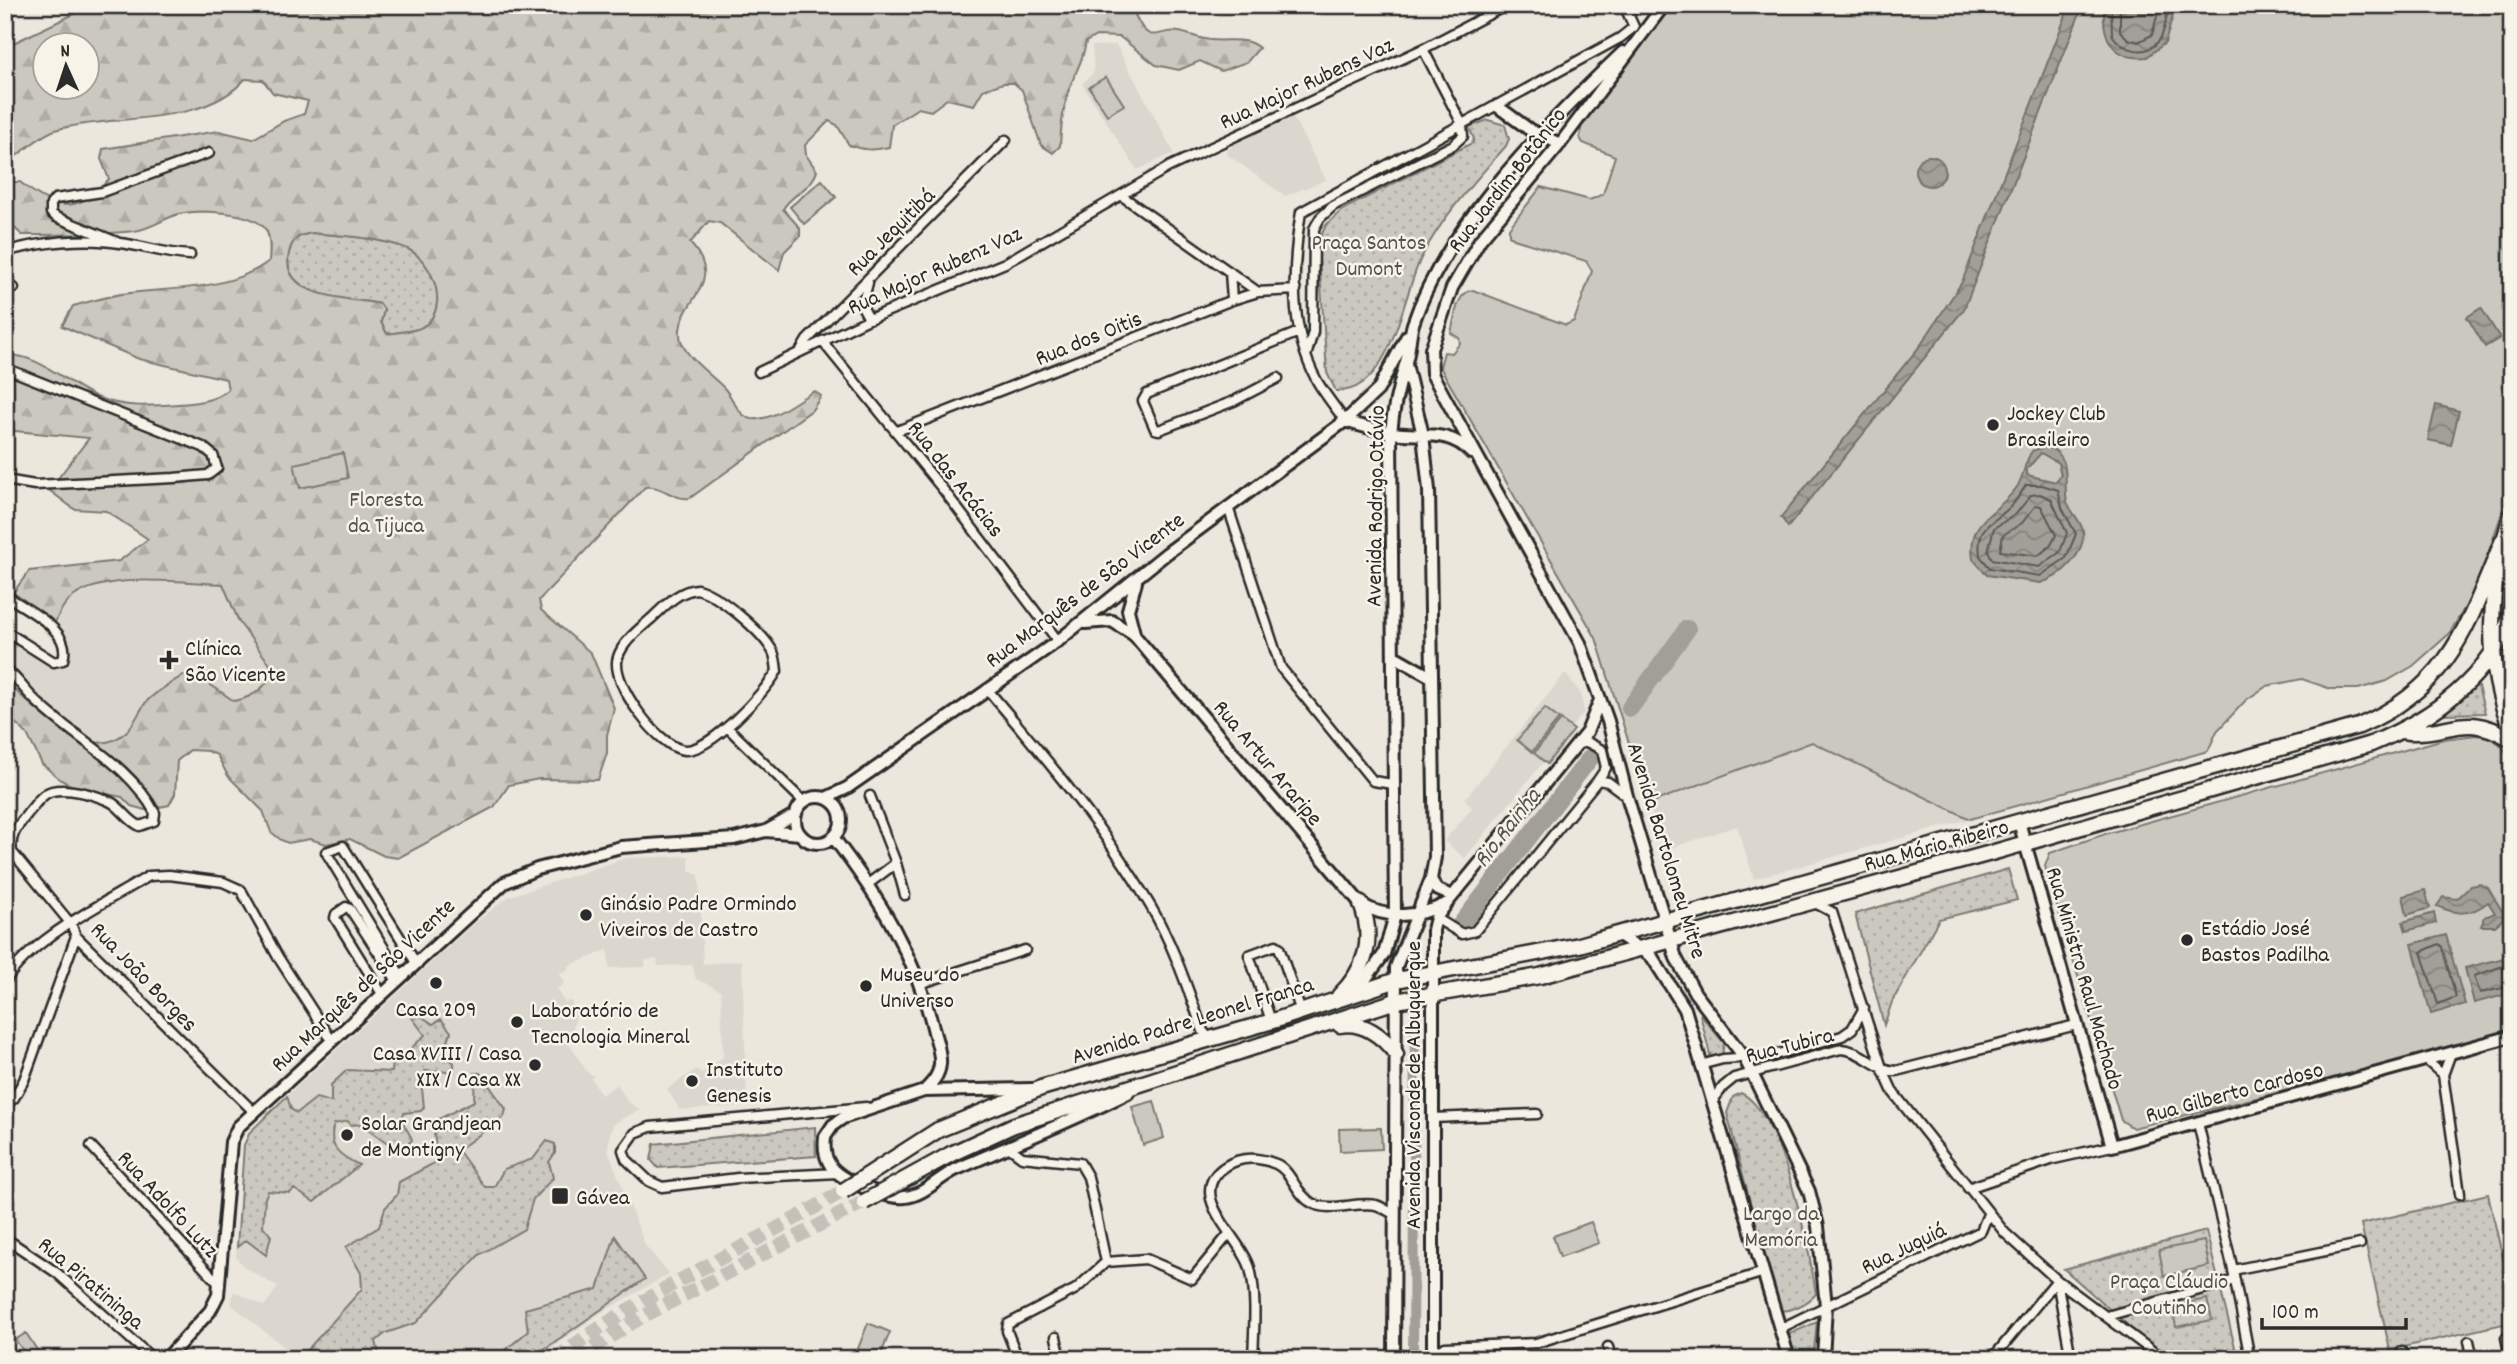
<svg xmlns="http://www.w3.org/2000/svg" width="2517" height="1364" viewBox="0 0 2517 1364" font-family="Dekko,sans-serif">
	<style>
		.built { fill: #dbd7ce }
		.green { fill: url(#green-dots); stroke: #7b7a75; stroke-width: 2 }
		.forest { fill: url(#forest-firs); stroke: #7b7a75; stroke-width: 2; fill-rule: evenodd }
		.pitch { fill: #cbc8bf; stroke: #7b7a75; stroke-width: 2 }
		.water { fill: url(#water-waves); stroke: #72716c; stroke-width: 2; fill-rule: evenodd }
		.lines { fill: none; stroke-linecap: round; stroke-linejoin: round }
		.shore { stroke: #5b5957; stroke-width: 2 }
		.canal { stroke: #a29f98; stroke-width: 10 }
		.river { stroke: #a29f98; stroke-width: 18 }
		.highway-tunnel { stroke: #c5c1b9; stroke-width: 14; stroke-dasharray: 14 7; stroke-linecap: butt }
		.street-casing { stroke: #2b2b2b; stroke-width: 13 }
		.secondary-casing { stroke: #2b2b2b; stroke-width: 16 }
		.highway-casing { stroke: #2b2b2b; stroke-width: 19 }
		.street { stroke: #f7f3e8; stroke-width: 8 }
		.secondary { stroke: #f7f3e8; stroke-width: 10 }
		.highway { stroke: #f7f3e8; stroke-width: 14 }
		.highway-bridge-casing { stroke: #2b2b2b; stroke-width: 19; stroke-linecap: butt }
		.highway-bridge { stroke: #f7f3e8; stroke-width: 14 }
		.poi-dot { fill: #2b2b2b; stroke: #f7f3e8; stroke-width: 2.5 }
		.labels { text-anchor: middle; stroke-width: 5; stroke-linejoin: round; paint-order: stroke }
		.street-label { font-size: 23px; fill: #2b2b2b; stroke: #f7f3e8 }
		.park-label { font-size: 23px; fill: #535250; stroke: #f7f3e8 }
		.poi-label { font-size: 23px; fill: #2b2b2b; stroke: #f7f3e8; text-anchor: start }
		.water-label { font-size: 24px; font-style: italic; fill: #555451; stroke: #f7f3e8 }
	</style>
	<defs>
		<pattern id="green-dots" width="8" height="8" patternUnits="userSpaceOnUse" patternTransform="scale(1.75)"><rect width="8" height="8" fill="#cbc8bf"/><path d="M2 2h.1M6 6h.1" fill="none" stroke="#aeaca4" stroke-width="1.8" stroke-linecap="round"/></pattern>
		<pattern id="forest-firs" width="22" height="20" patternUnits="userSpaceOnUse" patternTransform="scale(1.75)"><rect width="22" height="20" fill="#cbc8bf"/><path d="M5 1l3.5 6h-7zM16 11l3.5 6h-7z" fill="#aeaca4"/></pattern>
		<pattern id="water-waves" width="16" height="10" patternUnits="userSpaceOnUse" patternTransform="scale(1.75)"><rect width="16" height="10" fill="#a29f98"/><path d="M0 5q4-4 8 0t8 0" fill="none" stroke="#84827c"/></pattern>
	</defs>
	<rect width="100%" height="100%" fill="#ebe7dd"/>
	<filter id="ink" filterUnits="userSpaceOnUse"><feTurbulence type="fractalNoise" baseFrequency=".0143" numOctaves="2"/><feDisplacementMap in="SourceGraphic" scale="14" xChannelSelector="R" yChannelSelector="G"/><feConvolveMatrix kernelMatrix="1 2 1 2 8 2 1 2 1" color-interpolation-filters="sRGB"/></filter>
	<g filter="url(#ink)">
		<path class="built" d="M1116,45L1174,153L1137,170L1082,84L1094,72L1092,46Z
			M1293,117L1326,180L1285,196L1225,153L1233,145Z
			M154,582L224,584L239,622L274,670L269,682L249,698L234,701L205,681L148,700L127,732L98,744L5,674V635L14,633L59,668L70,664V656L43,631L54,624L67,601L102,584Z
			M1565,673L1581,694L1584,712L1465,858L1444,841L1472,808L1465,799Z
			M1812,742L1970,819L1754,879L1737,826L1665,850L1648,804Z
			M689,856V871L699,875L703,964L742,960L747,1106L680,1110L667,1089L697,1069L701,1074L723,1057L721,991L696,979L692,965L658,966L657,959L645,960V967L609,968L608,950L568,966L569,969L560,973L564,983L557,990L564,1002L571,1001L576,1016L569,1044L588,1073L594,1076L591,1078L601,1095L617,1084L627,1101L640,1110L614,1123L610,1132L608,1150L645,1245L669,1274L599,1314L536,1359H299L231,1304L234,1291L264,1306L278,1287L244,1267L236,1257L244,1145L250,1132L269,1112L470,927L508,897L626,858Z"/>
		<path class="green" d="M1488,120L1505,125L1509,139L1506,146C1476,180 1442,216 1421,258C1403,294 1391,394 1336,391L1327,373L1318,242L1326,225L1342,210L1472,143L1474,139L1469,127Z
			M312,233C342,236 374,237 403,247C429,255 450,301 428,323C417,333 400,331 387,334L381,322L384,309L380,304C352,298 279,299 289,253C292,239 299,235 312,233Z
			M2476,679L2485,713L2442,714Z
			M2008,869L2017,900L1939,919L1892,1002L1884,1025L1855,914Z
			M1700,1014L1724,1043L1722,1056L1711,1059Z
			M410,1015L421,1016L433,1024L441,1019L451,1032L444,1053L454,1063V1072L425,1071L421,1080L424,1107L421,1111L404,1113C399,1125 409,1129 412,1140L400,1152L361,1124L351,1125L348,1121L334,1124C327,1147 340,1156 359,1165L314,1202L294,1189L290,1193L268,1191L265,1198L263,1226L271,1236L266,1255L246,1240L237,1247L244,1145L250,1132L287,1096L291,1109L297,1113L316,1098L331,1102V1085L347,1070L392,1072L393,1060L402,1057L425,1035Z
			M475,1073H480L506,1109L504,1117L458,1150L485,1187H494L504,1169L533,1159L547,1141L555,1144V1153L549,1162L553,1178L533,1199L524,1229L479,1255L416,1323L386,1333L376,1341L380,1359H299L362,1289L361,1273L346,1247L379,1227L385,1208L397,1195L399,1182L438,1161L434,1134L439,1119L474,1101Z
			M1741,1093C1783,1113 1809,1249 1816,1294C1808,1303 1790,1313 1778,1310L1727,1113L1733,1097Z
			M815,1127L816,1156L658,1168L651,1160L654,1144Z
			M2488,1194L2512,1298V1322L2390,1350L2361,1224Z
			M2206,1231L2238,1359H2166L2064,1269Z
			M615,1236L645,1279L530,1359H495L528,1331L525,1309L598,1289Z
			M1817,1322L1813,1359H1793L1787,1335Z"/>
		<path class="forest" d="M93,5H1141L1135,15C1151,49 1157,28 1179,32C1190,34 1200,39 1211,40C1227,42 1246,36 1259,48L1247,62L1221,71L1200,61L1179,70L1156,65L1120,37L1096,36L1086,42C1083,60 1078,67 1071,84C1063,104 1061,125 1060,146L1053,153L1041,145L1022,90L1014,83H1003L983,90L974,105L947,99L931,111L918,108L892,125L889,147C873,151 863,150 849,145L837,125L829,121L805,145L806,155L817,171C811,190 792,193 783,209L800,228V236L784,252L779,270L720,223L709,221L690,243C726,282 683,298 680,330C677,353 710,373 724,388C733,397 738,417 752,419C773,421 796,401 814,391L821,396L812,410L690,498C672,500 663,485 645,487L539,600L541,610L591,653L614,708L607,735V753L598,780L539,779L509,785L494,807L398,858L384,856L350,839L326,844L310,839L288,843L281,840L271,832L263,811L228,776L217,755L208,751L190,750L177,761L175,794L169,805L145,810L131,806L122,797L76,788L61,780L42,764L27,734L5,713V682C35,705 87,769 127,731C136,722 140,708 148,700C158,690 172,683 183,675L205,681L234,701C253,698 266,688 274,670L239,622L223,584C182,583 100,570 68,601C62,606 58,617 54,624L42,623L13,593L29,571L119,561L148,539L106,511L74,509L49,490L89,438L5,430V355C40,353 71,388 102,399C126,408 153,406 178,404C196,403 214,401 228,390L226,379L139,359L62,326L73,306C89,302 105,297 121,294C169,287 229,292 269,261C270,251 271,239 266,230C254,211 199,209 179,214C164,218 151,229 134,231C98,235 59,235 22,235L5,219V182H20C56,211 77,215 109,179L101,159L103,149L219,131L253,139L284,121L304,114L308,101L273,93L263,80L245,79C203,128 114,113 55,130C38,136 21,154 5,164V47ZM46,46H88V88H46ZM312,233C342,236 374,237 403,247C429,255 450,301 428,323C417,333 400,331 387,334L381,322L384,309L380,304C352,298 279,299 289,253C292,239 299,235 312,233Z"/>
		<path class="pitch" d="M1673,5H2512V483L2476,589L2449,634L2413,666L2387,681L2358,689H2331L2302,679L2267,686L2246,700L2217,731L2208,751L1970,819L1812,742L1648,804L1596,638L1440,367L1444,352L1452,353L1460,343L1459,338L1451,333C1455,318 1456,292 1473,290L1566,325L1574,321L1592,271L1586,261L1514,239L1509,235V228L1541,187L1590,200L1603,194L1615,156L1583,143L1580,138L1582,121Z
			M1106,77L1124,105L1107,115L1089,87Z
			M822,180L836,197L804,224L790,207Z
			M343,453L348,478L300,488L294,464Z
			M1545,708L1559,719L1532,752L1517,740Z
			M1561,720L1574,730L1547,764L1534,753Z
			M2476,735C2496,737 2503,745 2512,762V1031L2359,1073L2133,1128L2121,1120L2045,866L2050,853L2105,834L2444,739Z
			M1154,1101L1164,1138L1143,1145L1132,1107Z
			M1381,1128L1382,1149L1340,1151L1339,1129Z
			M1591,1222L1599,1243L1560,1257L1553,1236Z
			M2204,1241L2209,1266L2164,1276L2159,1250Z
			M2207,1299L2212,1320L2176,1327L2172,1306Z
			M868,1323L890,1332L879,1359H854Z
			M26,1333L39,1353L30,1359L15,1340Z"/>
		<path class="water" d="M2070,5H2083L1964,309L1788,527L1781,517L1920,346L1962,282Z
			M2105,5H2176L2165,43L2147,57C2112,61 2100,35 2105,5Z
			M1915 171a15 15 0 1 1 30 0a15 15 0 1 1-30 0Z
			M2481,308L2500,338L2485,347L2467,317Z
			M2436,405L2459,411L2451,445L2428,440Z
			M2045,446C2075,455 2062,482 2067,502C2071,512 2081,521 2083,531C2086,554 2060,578 2040,583L1987,575L1973,559C1967,517 1998,515 2017,487C2024,476 2024,463 2032,451ZM2041,453L2058,463L2061,475L2056,482L2027,475V469Z
			M2481,884L2488,888L2504,914L2503,919L2495,926H2481L2485,917L2495,913L2488,902C2470,917 2455,914 2437,906L2443,897L2457,899L2471,886Z
			M2425,890L2430,908L2407,915L2403,896Z
			M2434,913L2436,923L2406,931L2403,922Z
			M2446,935L2465,1004L2431,1014L2412,944Z
			M2512,956V993L2474,1003L2465,968Z"/>
		<g class="lines">
			<path class="shore" d="M2111,5L2112,35C2123,51 2148,58 2160,39C2166,29 2166,16 2169,5
				M2120,5V31L2128,39L2138,42L2152,35L2160,5
				M2026,485H2042L2058,490L2062,508L2076,534L2066,558L2040,576L1990,568L1980,556C1976,524 1992,525 2009,508C2016,502 2021,493 2026,485Z
				M2040,494L2051,499L2067,533L2060,552L2039,567L1992,559L1988,551L1994,528L2016,514L2031,495Z
				M2036,505L2041,506L2056,535L2051,545L2038,556L2000,551L2003,535L2022,523Z
				M2439,944L2442,947L2456,997L2438,1004L2421,952Z
				M2512,963L2474,976L2480,993L2512,986"/>
			<path class="canal" d="M1413,1359L1415,1011"/>
			<path class="river" d="M1630,708L1687,629
				M1459,927L1591,757"/>
			<path class="highway-tunnel" d="M555,1359C644,1292 748,1248 843,1191
				M575,1359L640,1318L864,1202"/>
			<defs>
				<path id="street" d="M1122,196L1258,292
					M117,242L56,217L51,213V204L55,199L102,192L209,153
					M5,252C39,242 85,237 120,243C144,246 165,254 190,255
					M1230,272L1232,300
					M868,283L862,306L869,319
					M5,289L14,288
					M822,341L945,492L1058,641
					M801,350L807,340L1006,140
					M1307,353L1313,332L1314,229L1320,218L1333,206L1453,145L1463,136L1462,124L1423,49
					M5,368L203,447L213,455L217,468L208,475L174,478L35,485L5,480
					M759,372L869,319L1005,263L1169,167L1423,49L1507,5
					M1278,378L1234,401L1159,430L1155,429L1143,401L1147,394L1299,332
					M1345,421C1336,408 1325,395 1317,381C1289,329 1292,268 1301,212L1620,38L1634,27L1624,5
					M897,431L1232,300L1258,292L1296,290
					M1228,507L1281,668L1373,781L1393,784
					M697,589C718,594 761,631 772,650C776,656 776,665 777,671C765,693 711,750 686,750C661,751 609,682 618,657C623,641 641,628 653,617C666,605 678,591 697,589Z
					M5,594C24,610 73,628 63,660L54,662L5,631
					M5,669C17,677 24,690 35,700C73,738 129,763 155,813L154,821L140,826C128,821 122,808 111,802C96,795 68,787 52,791C41,794 35,805 28,813C18,826 9,835 12,852L71,924L76,936L253,1111
					M987,689C1046,758 1105,829 1151,907C1174,946 1188,990 1203,1031L1209,1038
					M727,727L803,801
					M1598,780L1608,782L1627,796
					M896,863L905,895
					M868,884L896,863L870,796
					M1815,903L1832,912L1882,1068L1893,1092L2005,1233L2057,1280L2163,1359
					M1436,918L1462,934L1475,931L1598,780L1606,768L1602,750L1587,742L1576,745
					M401,976L326,852L343,846L416,963
					M5,982C29,939 107,902 149,876L169,875L223,882L241,890L278,957L332,1041
					M919,984L1025,950
					M382,994L335,918L336,914L346,907L350,909L397,981
					M1271,1021L1249,955L1276,945L1279,947L1301,1012
					M2451,1053L2443,1075L2460,1194
					M2426,1060L2443,1075
					M1700,1065L1723,1059L1771,1056L1842,1036L1852,1029L1864,1008
					M1712,1102L1723,1087L1734,1078L1841,1049C1862,1050 1875,1070 1896,1071L2076,1025
					M5,1105L14,1098L24,1080L76,936
					M1432,1118L1537,1114
					M2198,1123L2233,1270L2250,1359
					M91,1146L220,1285
					M1010,1148L1022,1157L1080,1163L1088,1177L1106,1262L1076,1289L1008,1324L1007,1331L1018,1359
					M838,1173L738,1178L662,1187L649,1181L626,1159L623,1150L635,1133L650,1127L866,1107
					M1968,1188L2054,1159L2112,1146
					M5,1238L57,1273L153,1359
					M1106,1262L1146,1259L1192,1279L1229,1234
					M2233,1270L2360,1244
					M2057,1280L2071,1359
					M2107,1316L2235,1280
					M1779,1329L1981,1231L1988,1214
					M1056,1337L1061,1359
					M2506,1338L2511,1359
					M2469,1341L2473,1359
					M1608,1347L1612,1359
					M2402,1352L2403,1359
					M1433,1353L1445,1347L1536,1343L1761,1273
					M1253,1359C1254,1331 1257,1295 1250,1268C1242,1238 1182,1194 1226,1166C1242,1156 1258,1157 1276,1164C1292,1171 1296,1195 1312,1203C1331,1213 1356,1201 1376,1205C1382,1207 1390,1212 1395,1215
					M1992,1359L2057,1280"/>
				<path id="secondary" d="M1664,5L1560,144L1480,240L1452,288L1431,349L1432,374L1580,643L1608,721L1627,796L1676,958L1695,993L1744,1057L1809,1191L1818,1226L1826,1306L1823,1359
					M1497,106L1530,130L1560,144
					M1345,421C1360,426 1377,430 1393,433C1421,437 1451,429 1471,453
					M1085,623L1112,621L1134,635L1361,904C1387,920 1419,917 1446,904
					M1134,633L1128,610L1136,582
					M1394,656L1431,677
					M795 820a23 23 0 1 1 46 0a23 23 0 1 1-46 0Z
					M826,798L847,788L1058,641L1167,553L1345,421L1378,390L1407,336
					M2019,822L2112,1146L2512,1036
					M766,831L800,834
					M833,837C878,896 917,958 934,1032C937,1042 941,1054 940,1064C939,1076 932,1083 924,1091
					M1431,879L1436,889L1452,896
					M1618,934L1652,957L1685,1009L1789,1359
					M1357,991L1384,954L1395,915L1391,433C1393,409 1398,388 1405,365C1410,352 1409,337 1413,324C1446,225 1549,122 1623,52
					M1031,1089L924,1091L843,1118L833,1125L825,1137C824,1146 824,1155 829,1163C837,1180 887,1199 905,1197C925,1195 939,1177 957,1169C1014,1144 1072,1121 1128,1093
					M166,1359L210,1311L218,1295L231,1142L238,1127L504,883L537,869L621,847L734,839L766,831L796,814
					M1394,1359L1396,967L1431,879L1435,857L1429,490L1423,435L1406,364
					M1433,1359V930L1436,918L1447,903L1587,732L1600,700"/>
				<path id="highway" d="M2512,514C2488,584 2483,661 2512,731
					M2402,731C2448,738 2463,708 2512,740
					M1339,996C1366,969 1375,940 1361,904
					M1340,1025C1363,1021 1383,1036 1396,1054
					M938,1130L1041,1088L1276,1020L1397,980L1579,945L2359,726C2451,686 2467,626 2503,540
					M951,1154L1014,1125L1396,1001L1540,976L1991,853L2371,744C2432,719 2491,677 2512,612"/>
			</defs>
			<use href="#street" class="street-casing"/>
			<use href="#secondary" class="secondary-casing"/>
			<use href="#highway" class="highway-casing"/>
			<use href="#street" class="street"/>
			<use href="#secondary" class="secondary"/>
			<use href="#highway" class="highway"/>
			<defs>
				<path id="highway-bridge" d="M843,1191L938,1130
					M864,1202L951,1154"/>
			</defs>
			<use href="#highway-bridge" class="highway-bridge-casing"/>
			<use href="#highway-bridge" class="highway-bridge"/>
		</g>
	</g>
	<g class="poi-dot">
		<circle cx="1993" cy="425" r="7"/>
		<path d="M165.5 649.5h7v7h7v7h-7v7h-7v-7h-7v-7h7z"/>
		<circle cx="586" cy="915" r="7"/>
		<circle cx="2187" cy="940" r="7"/>
		<circle cx="436" cy="983" r="7"/>
		<circle cx="866" cy="986" r="7"/>
		<circle cx="517" cy="1022" r="7"/>
		<circle cx="535" cy="1065" r="7"/>
		<circle cx="692" cy="1081" r="7"/>
		<circle cx="347" cy="1135" r="7"/>
		<rect x="551" y="1187" width="18" height="18" rx="3.5"/>
	</g>
	<g class="labels">
		<g class="street-label">
			<text transform="translate(1306 82) rotate(-25)" y="8">Rua Major Rubens Vaz</text>
			<text transform="translate(1506 179) rotate(-52)" y="8">Rua Jardim Botânico</text>
			<text transform="translate(890 231) rotate(-45)" y="8">Rua Jequitibá</text>
			<text transform="translate(934 269) rotate(-24)" y="8">Rua Major Rubenz Vaz</text>
			<text transform="translate(1088 337) rotate(-22)" y="8">Rua dos Oitis</text>
			<text transform="translate(957 478) rotate(52)" y="8">Rua das Acácias</text>
			<text transform="translate(1374 506) rotate(-89)" y="8">Avenida Rodrigo Otávio</text>
			<text transform="translate(1084 589) rotate(-37)" y="8">Rua Marquês de São Vicente</text>
			<text transform="translate(1269 762) rotate(50)" y="8">Rua Artur Araripe</text>
			<text transform="translate(1936 844) rotate(-15)" y="8">Rua Mário Ribeiro</text>
			<text transform="translate(1668 850) rotate(73)" y="8">Avenida Bartolomeu Mitre</text>
			<text transform="translate(145 976) rotate(46)" y="8">Rua João Borges</text>
			<text transform="translate(2086 978) rotate(74)" y="8">Rua Ministro Raul Machado</text>
			<text transform="translate(362 984) rotate(-43)" y="8">Rua Marquês de São Vicente</text>
			<text transform="translate(1192 1019) rotate(-17)" y="8">Avenida Padre Leonel Franca</text>
			<text transform="translate(1789 1044) rotate(-14)" y="8">Rua Tubira</text>
			<text transform="translate(1412 1085) rotate(-90)" y="8">Avenida Visconde de Albuquerque</text>
			<text transform="translate(2234 1091) rotate(-15)" y="8">Rua Gilberto Cardoso</text>
			<text transform="translate(169 1203) rotate(47)" y="8">Rua Adolfo Lutz</text>
			<text transform="translate(1903 1247) rotate(-26)" y="8">Rua Juquiá</text>
			<text transform="translate(92 1282) rotate(40)" y="8">Rua Piratininga</text>
		</g>
		<g class="park-label">
			<text x="1369" y="249">Praça Santos<tspan x="1369" dy="26">Dumont</tspan></text>
			<text x="386" y="506">Floresta<tspan x="386" dy="26">da Tijuca</tspan></text>
			<text x="1781" y="1220">Largo da<tspan x="1781" dy="26">Memória</tspan></text>
			<text x="2169" y="1288">Praça Cláudio<tspan x="2169" dy="26">Coutinho</tspan></text>
		</g>
		<g class="poi-label">
			<text x="2007" y="420">Jockey Club<tspan x="2007" dy="26">Brasileiro</tspan></text>
			<text x="185" y="655">Clínica<tspan x="185" dy="26">São Vicente</tspan></text>
			<text x="600" y="910">Ginásio Padre Ormindo<tspan x="600" dy="26">Viveiros de Castro</tspan></text>
			<text x="2201" y="935">Estádio José<tspan x="2201" dy="26">Bastos Padilha</tspan></text>
			<text x="880" y="981">Museu do<tspan x="880" dy="26">Universo</tspan></text>
			<text x="436" y="1016" text-anchor="middle">Casa 209</text>
			<text x="531" y="1017">Laboratório de<tspan x="531" dy="26">Tecnologia Mineral</tspan></text>
			<text x="521" y="1060" text-anchor="end">Casa XVIII / Casa<tspan x="521" dy="26">XIX / Casa XX</tspan></text>
			<text x="706" y="1076">Instituto<tspan x="706" dy="26">Genesis</tspan></text>
			<text x="361" y="1130">Solar Grandjean<tspan x="361" dy="26">de Montigny</tspan></text>
			<text x="576" y="1204">Gávea</text>
		</g>
		<g class="water-label">
			<text transform="translate(1506 827) rotate(-52)" y="8">Rio Rainha</text>
		</g>
	</g>
	<rect width="2517" height="1364" fill="none" stroke="#f7f3e8" stroke-width="28"/>
	<rect x="14" y="14" width="2489" height="1336" fill="none" stroke="#2b2b2b" stroke-width="2.5" filter="url(#ink)"/>
	<g transform="translate(66 66) rotate(357)"><circle r="33" fill="#f7f3e8" stroke="#a5a39c" stroke-width="2"/>
	<path d="M0-5L12 26L0 18L-12 26Z" fill="#2b2b2b"/>
	<text y="-10" font-size="19" font-weight="bold" text-anchor="middle" fill="#2b2b2b">N</text>
	</g>
	<path d="M2262 1318v10h144v-10" fill="none" stroke="#2b2b2b" stroke-width="3.5"/>
	<text x="2272" y="1318" font-size="21" fill="#2b2b2b" stroke="#f7f3e8" stroke-width="5" paint-order="stroke">100 m</text>
</svg>
